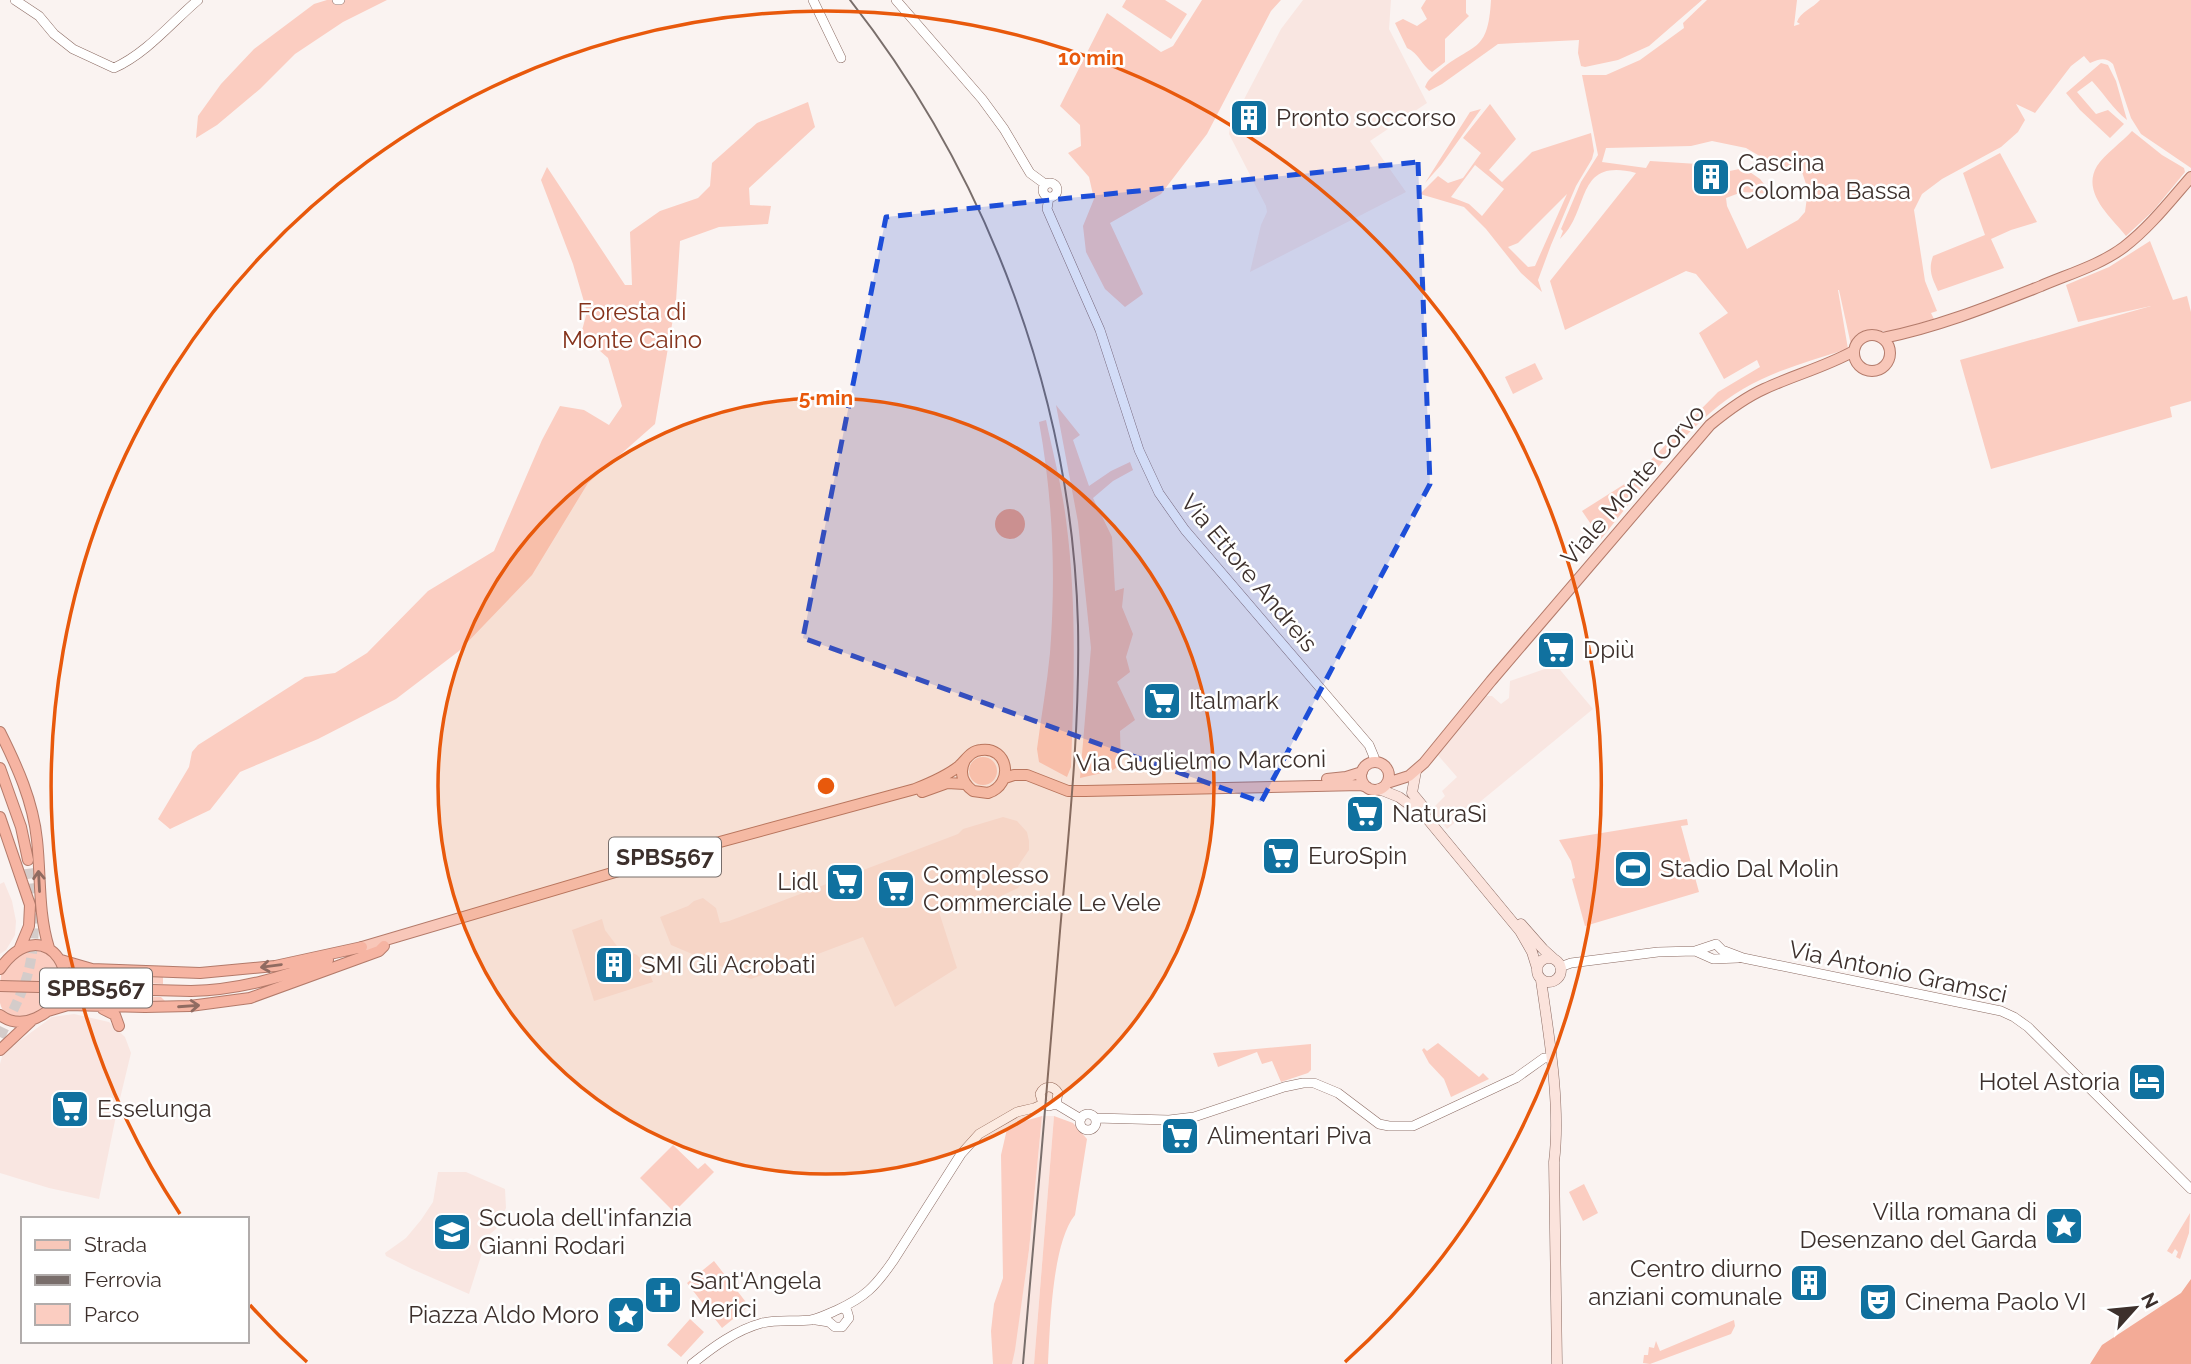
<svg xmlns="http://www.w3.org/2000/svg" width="2191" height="1364" viewBox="0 0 2191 1364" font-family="Raleway,sans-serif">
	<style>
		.built { fill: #f9e6e1 }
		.green { fill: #fbcdc1; fill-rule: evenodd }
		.water { fill: #f3ab97 }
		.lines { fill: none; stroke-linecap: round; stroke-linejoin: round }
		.trunk-tunnel { stroke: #d4ccca; stroke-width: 10; stroke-dasharray: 10 5; stroke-linecap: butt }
		.tertiary-casing { stroke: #8b6b63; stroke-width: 10 }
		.secondary-casing { stroke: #8b6b63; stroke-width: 11 }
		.primary-casing { stroke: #b37a6a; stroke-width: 12 }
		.trunk-casing { stroke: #b37a6a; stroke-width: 12 }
		.tertiary { stroke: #fff; stroke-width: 9 }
		.secondary { stroke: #fbe3dc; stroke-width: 10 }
		.primary { stroke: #f8c7b9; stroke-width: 10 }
		.trunk { stroke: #f6b4a2; stroke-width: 10 }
		.rail { stroke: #796e6b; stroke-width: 2 }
		.trunk-bridge-casing { stroke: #b37a6a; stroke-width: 12; stroke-linecap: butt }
		.trunk-bridge { stroke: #f6b4a2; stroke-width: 10 }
		.oneway { stroke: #906b61 }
		.marked { fill: #1d4ed8; fill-opacity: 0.2; stroke: #1d4ed8; stroke-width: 5; stroke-dasharray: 14 9; stroke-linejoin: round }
		.ring { fill: none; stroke: #e8590c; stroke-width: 3.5 }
		.labels { text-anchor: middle; stroke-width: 5; stroke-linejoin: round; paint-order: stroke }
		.shield { fill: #fff; stroke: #776e6b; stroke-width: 2 }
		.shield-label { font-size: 23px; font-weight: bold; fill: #3d302c }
		.poi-label { font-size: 24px; fill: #3d302c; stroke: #fff; text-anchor: start }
		.park-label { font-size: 24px; fill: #85331c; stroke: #fff }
		.street-label { font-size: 24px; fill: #3d302c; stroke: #fff }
		.centre { fill: #e8590c; stroke: #fff; stroke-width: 3.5 }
		.ring-label { font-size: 21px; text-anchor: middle; font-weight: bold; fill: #e8590c; stroke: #fff; stroke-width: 5; stroke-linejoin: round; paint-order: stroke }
	</style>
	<rect width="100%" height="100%" fill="#faf3f1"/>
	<path class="built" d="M1303,0H1391L1389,29L1427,103L1370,141L1406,192L1250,272L1261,225L1267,212L1266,206L1229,134L1230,126L1281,29Z
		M1556,665L1593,709L1447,829L1436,815L1434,807L1445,796L1442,791L1457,777L1436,753L1484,696H1492L1501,704L1509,698L1510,681Z
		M1003,817L1017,821L1027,832L1029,841V850L1018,866L1021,883L1018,888L982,905L939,912L957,968L895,1007L863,937L751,979L671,945L660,917L688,906L694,901L703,898L716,908L720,923L729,921L958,834L963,829Z
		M4,882L12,901L16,921L15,935L6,950L0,954V884Z
		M602,919L605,930L617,946L637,955L646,964L653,982L594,1001L572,930Z
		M74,1014L109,1022L125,1037L131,1053L117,1111L99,1199L49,1188L0,1173V1064L3,1053L52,1017Z
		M1042,1116H1054L1034,1364H1012L1029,1250Z
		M438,1172H466L505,1189L506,1208L496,1229L490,1234L481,1256L469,1294L412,1269L386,1256L385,1253L406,1238L421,1220L433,1202Z"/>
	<path class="green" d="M327,0H387L343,22L295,54L260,89L217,125L196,138L198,116L221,84L254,49L314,4Z
		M1126,0H1165L1187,14L1171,39L1122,7Z
		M1202,0H1281L1271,11L1207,134L1161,194L1110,223L1143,294L1125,307L1105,289L1086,252L1083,226L1094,199L1089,177L1068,153L1081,146L1080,125L1060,106L1107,13L1161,52L1173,46Z
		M1426,0H1466V13L1469,16L1445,39V62L1432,72C1421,65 1419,53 1407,48L1395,23L1403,19L1417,26L1427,19L1421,8Z
		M1491,0H1702L1649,46L1618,60L1585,67L1581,66L1578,53L1579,40L1498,44L1442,84L1429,91L1425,87C1428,79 1433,76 1439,71C1474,42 1488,54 1491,0Z
		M1707,0H1797L1794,26L1800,24L1797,22C1800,12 1813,8 1820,0H2191V168L2141,134L2131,118L2113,64C2105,57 2100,59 2090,63L2084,56L2071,66L2035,113L2016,104L2025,120L2018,132L2001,147L1942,179L1922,194L1914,210L1925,281L1937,311L1931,313L1934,319L1890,332L1874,330L1863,331L1856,337L1851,345L1839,290H1838L1848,349C1813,360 1775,370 1743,389C1687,422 1642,489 1601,539L1582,511L1631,480L1718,392L1760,367L1757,360L1724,379L1699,333L1728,313L1696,274L1686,271L1565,330L1550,281L1636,173C1574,157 1591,211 1560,239L1563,231L1561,229L1581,182L1598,155L1582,75H1606L1640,60L1684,28L1683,23ZM1712,141L1746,148L1780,168L1801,169L1808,190L1805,212L1798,220L1747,249L1727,206L1726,198L1742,192L1772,194L1760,179L1744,168L1725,172L1714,165L1650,161L1646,168L1602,162L1606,148L1691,146Z
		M2101,63L2108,65L2116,81L2127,120C2112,108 2105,95 2092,81L2077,92L2096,114L2108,110L2124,124L2110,138L2080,110L2066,93Z
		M808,102L815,127L749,188L750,205L771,206L768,224L719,227L680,241L676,301L655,424L588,483L532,575L459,651L396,699L318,739L240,772L210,810L170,829L158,819L189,767L192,752L198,745L305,677L335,673L367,653L428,591L494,551L542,440L560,406L584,410L609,425L622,406L608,358L581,334L587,312L573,264L541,180L547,167L625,285H632L630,232L660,211L698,198L710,186L712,163L757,123Z
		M1490,104L1516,139L1489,170L1502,182L1532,152L1591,133L1594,151L1592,159L1576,186L1551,245L1538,280L1542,292L1521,273L1486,229L1464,207L1420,194L1438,176L1448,183L1463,178L1481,153L1463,138ZM1475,165L1504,189L1482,216L1469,204L1451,197ZM1567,194L1535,266L1528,267L1508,247L1518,243Z
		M1481,109L1441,165L1425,183L1470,112Z
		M2132,131L2162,155L2184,168L2185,172L2153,211L2126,236C2111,217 2081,193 2097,166C2104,155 2123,141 2132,131Z
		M2000,153L2037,222L2011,230L1991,239L2004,268L1938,291C1932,278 1928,270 1933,256L1985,235L1963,173Z
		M2150,241L2173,300L2187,296L2191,312V401L2170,407L2172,417L1991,469L1960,360L2151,306L2078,322L2066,285L2109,267Z
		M1535,363L1543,379L1513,394L1505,377Z
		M1056,405L1080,435L1073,440L1089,486L1111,471L1130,462L1133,470L1113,481L1093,498L1112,537L1115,591L1124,588L1122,607L1133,634L1126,657L1130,672L1117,682L1135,720L1120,731L1121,765L1111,771L1080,778L1091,648L1078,522Z
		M1046,420C1053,453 1062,487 1066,520C1077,602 1074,685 1071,767L1067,777L1039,762L1037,749C1041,717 1047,685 1050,653C1056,575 1053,499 1039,422Z
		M969 771a14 14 0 1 1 28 0a14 14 0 1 1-28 0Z
		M1687,819L1688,825L1681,826L1699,892L1585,926L1572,879L1575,878L1571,861L1559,840Z
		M32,950L51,954L62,973C60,979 60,988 57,994C49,1011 6,1030 0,1003C0,995 0,983 1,975L20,955Z
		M71,970L91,973L163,977V984L71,979Z
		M68,994L161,997L168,1004H62Z
		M1438,1043L1479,1077L1483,1073L1489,1079L1451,1097L1444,1079L1429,1063L1422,1050L1424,1048L1427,1051Z
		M1311,1044V1070L1308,1073L1281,1082L1272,1061L1262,1064L1257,1052L1218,1067L1213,1053Z
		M1042,1116L1029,1250L1015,1350L1012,1364H993L991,1331L994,1304L1003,1278L1001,1155L1007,1129L1011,1125Z
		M1054,1116L1073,1123L1087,1139L1075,1215C1052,1243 1050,1327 1048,1364H1034Z
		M673,1145L698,1169L705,1163L714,1172L674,1212L640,1178Z
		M1584,1184L1598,1213L1583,1221L1569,1192Z
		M2190,1213L2189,1233L2180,1259L2176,1257L2178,1252L2175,1249L2172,1254L2167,1251Z
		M714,1261L749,1306L722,1328L687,1283Z
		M690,1319L704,1332L681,1357L667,1345Z
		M1734,1320L1735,1326L1731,1334L1650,1364L1643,1363L1644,1355H1648L1649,1347L1654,1348L1656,1341L1660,1351Z"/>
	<path class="water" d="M995 524a15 15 0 1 1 30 0a15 15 0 1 1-30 0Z
		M2191,1279V1364H2090L2102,1345L2181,1293Z"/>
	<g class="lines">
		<path class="trunk-tunnel" d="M0,1037C10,1016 22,995 28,973C38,935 33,898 28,860"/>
		<defs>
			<path id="tertiary" d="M15,0L39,16L54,34L73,49L114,68C147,53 171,23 198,0
				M337,0H340
				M813,0L841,58
				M896,0L982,99L1004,129L1030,173L1045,184
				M1043 190a7 7 0 1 1 14 0a7 7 0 1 1-14 0Z
				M1049,197L1047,209L1100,330L1139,450L1159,493L1185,530L1369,745L1374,757L1373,762
				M1695,951L1713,959L1738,958
				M1560,967L1571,963L1658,952L1695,951L1716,944L1722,950L1743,958L2001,1011L2014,1017L2028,1027L2191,1189
				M1043,1104L1040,1094C1044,1085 1053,1085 1058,1093L1056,1104
				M1080 1122a8 8 0 1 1 16 0a8 8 0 1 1-16 0Z
				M1095,1118L1169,1120L1194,1117L1284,1087L1303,1083H1314L1338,1093L1379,1124L1389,1126H1413L1516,1078L1544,1058H1551
				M816,1320L829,1322L835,1327H842L849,1318L847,1311L844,1309
				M692,1364C713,1347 736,1330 762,1323C779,1319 795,1322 811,1320C820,1318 828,1314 837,1310C865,1297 875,1287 893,1261L961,1154L979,1134L1017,1112L1034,1108L1043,1104L1049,1106L1056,1104L1081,1119"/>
			<path id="secondary" d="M1416,771L1412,793L1426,810
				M1379,789L1399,797L1425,816L1520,931L1532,952L1537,968
				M1521,924L1543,949L1554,959
				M1537 970a12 12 0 1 1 24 0a12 12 0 1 1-24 0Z
				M1541,980C1549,1036 1561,1106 1554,1162L1557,1364"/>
			<path id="primary" d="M1854 353a18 18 0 1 1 36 0a18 18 0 1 1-36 0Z
				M1883,338C1938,327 1990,306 2041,286C2069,274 2100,265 2124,247C2150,227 2170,201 2191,177
				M1361 776a14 14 0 1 1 28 0a14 14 0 1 1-28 0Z
				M1005,778L1014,775H1027L1068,791H1085L1361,785L1367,787
				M1327,779L1346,777L1362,772
				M1387,783L1409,776L1424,763L1491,681L1710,425C1727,411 1744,398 1764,389C1794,375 1825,367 1854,351
				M922,792L947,783L965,784
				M362,947L683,852L915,789C930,783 947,776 959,766C967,759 970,751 981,750C1008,746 1015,784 988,793L973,791C962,783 959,772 965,760"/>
			<path id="trunk" d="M0,732C17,766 33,801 37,840C41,876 38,913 49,948
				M0,768L21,827L28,860
				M0,817L30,905L29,926L19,950
				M61,960L92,969L200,973L275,966L362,947
				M0,969C45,904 99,989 36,1018C23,1024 11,1023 0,1015
				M191,991C240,990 283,977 328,960
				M103,1009L115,1015L119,1026
				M48,1011L68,1005L145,1007L190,1006L250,998L379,951L384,946
				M0,1050L31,1021"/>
		</defs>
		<use href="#tertiary" class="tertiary-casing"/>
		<use href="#secondary" class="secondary-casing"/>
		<use href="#primary" class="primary-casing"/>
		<use href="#trunk" class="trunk-casing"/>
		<use href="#tertiary" class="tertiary"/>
		<use href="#secondary" class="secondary"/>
		<use href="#primary" class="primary"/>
		<use href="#trunk" class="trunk"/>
		<path class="rail" d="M850,0C989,177 1072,400 1078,625C1080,727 1069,829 1060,931C1049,1075 1035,1220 1023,1364"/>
		<defs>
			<path id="trunk-bridge" d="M0,986L191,991"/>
		</defs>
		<use href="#trunk-bridge" class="trunk-bridge-casing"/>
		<use href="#trunk-bridge" class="trunk-bridge"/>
	</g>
	<defs><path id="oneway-shaft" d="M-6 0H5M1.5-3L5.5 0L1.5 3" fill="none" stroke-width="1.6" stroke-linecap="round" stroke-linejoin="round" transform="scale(1.75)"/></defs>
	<g class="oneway">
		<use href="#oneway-shaft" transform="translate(39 881) rotate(-93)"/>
		<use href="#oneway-shaft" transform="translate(271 966) rotate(172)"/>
		<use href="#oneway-shaft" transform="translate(189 1006) rotate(-4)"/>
	</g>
	<path class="marked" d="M1418,162L1430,484L1261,802L803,638L886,217Z"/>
	<circle cx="826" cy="786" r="388" fill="#e8590c" fill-opacity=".12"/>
	<g class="ring">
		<circle cx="826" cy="786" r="388"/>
		<path d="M307 1362A775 775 0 0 1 250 1305M180 1214A775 775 0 1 1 1345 1362"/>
	</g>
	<defs>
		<symbol id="building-square" viewBox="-11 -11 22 22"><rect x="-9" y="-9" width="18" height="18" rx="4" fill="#10719f" stroke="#fff"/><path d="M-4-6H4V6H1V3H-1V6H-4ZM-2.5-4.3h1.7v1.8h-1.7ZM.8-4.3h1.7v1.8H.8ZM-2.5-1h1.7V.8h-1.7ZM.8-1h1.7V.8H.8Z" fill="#fff"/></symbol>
		<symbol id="supermarket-square" viewBox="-11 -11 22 22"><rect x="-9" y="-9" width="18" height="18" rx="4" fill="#10719f" stroke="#fff"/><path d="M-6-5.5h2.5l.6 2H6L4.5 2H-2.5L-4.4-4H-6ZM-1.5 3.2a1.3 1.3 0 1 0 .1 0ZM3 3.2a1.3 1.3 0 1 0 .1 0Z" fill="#fff"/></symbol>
		<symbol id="stadium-square" viewBox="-11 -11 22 22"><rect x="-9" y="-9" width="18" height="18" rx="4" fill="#10719f" stroke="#fff"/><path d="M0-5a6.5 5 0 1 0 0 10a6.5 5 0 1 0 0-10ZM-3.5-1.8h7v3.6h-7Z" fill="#fff"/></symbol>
		<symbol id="hotel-square" viewBox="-11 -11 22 22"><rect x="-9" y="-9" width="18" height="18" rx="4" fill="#10719f" stroke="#fff"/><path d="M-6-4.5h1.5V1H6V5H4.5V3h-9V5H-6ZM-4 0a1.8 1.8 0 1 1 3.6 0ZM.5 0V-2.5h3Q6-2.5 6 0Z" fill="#fff"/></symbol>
		<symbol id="sight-square" viewBox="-11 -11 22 22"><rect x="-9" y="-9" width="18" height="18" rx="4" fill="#10719f" stroke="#fff"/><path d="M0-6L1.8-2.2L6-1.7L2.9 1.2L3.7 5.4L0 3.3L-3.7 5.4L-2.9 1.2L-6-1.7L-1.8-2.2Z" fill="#fff"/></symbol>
		<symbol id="school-square" viewBox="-11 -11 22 22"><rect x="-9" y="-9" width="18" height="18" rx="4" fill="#10719f" stroke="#fff"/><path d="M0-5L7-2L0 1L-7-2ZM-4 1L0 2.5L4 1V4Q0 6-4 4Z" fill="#fff"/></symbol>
		<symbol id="church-square" viewBox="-11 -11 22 22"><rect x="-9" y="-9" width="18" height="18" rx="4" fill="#10719f" stroke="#fff"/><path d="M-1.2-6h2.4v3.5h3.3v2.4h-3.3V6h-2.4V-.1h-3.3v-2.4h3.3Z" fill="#fff"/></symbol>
		<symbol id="theatre-square" viewBox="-11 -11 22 22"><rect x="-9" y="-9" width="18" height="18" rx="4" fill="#10719f" stroke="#fff"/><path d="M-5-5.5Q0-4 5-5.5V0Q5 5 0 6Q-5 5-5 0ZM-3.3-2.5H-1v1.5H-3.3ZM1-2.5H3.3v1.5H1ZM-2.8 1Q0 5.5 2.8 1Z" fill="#fff"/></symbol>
	</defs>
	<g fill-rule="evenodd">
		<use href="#building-square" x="1227" y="96" width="44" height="44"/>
		<use href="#building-square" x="1689" y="155" width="44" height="44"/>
		<use href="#supermarket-square" x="1534" y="628" width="44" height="44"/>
		<use href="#supermarket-square" x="1140" y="679" width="44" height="44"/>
		<use href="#supermarket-square" x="1343" y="792" width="44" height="44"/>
		<use href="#supermarket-square" x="1259" y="834" width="44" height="44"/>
		<use href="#stadium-square" x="1611" y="847" width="44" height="44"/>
		<use href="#supermarket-square" x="823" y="860" width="44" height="44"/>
		<use href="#supermarket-square" x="874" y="867" width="44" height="44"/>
		<use href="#building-square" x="592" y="943" width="44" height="44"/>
		<use href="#hotel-square" x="2125" y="1060" width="44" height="44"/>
		<use href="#supermarket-square" x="48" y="1087" width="44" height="44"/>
		<use href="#supermarket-square" x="1158" y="1114" width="44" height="44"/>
		<use href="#sight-square" x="2042" y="1204" width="44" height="44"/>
		<use href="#school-square" x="430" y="1210" width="44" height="44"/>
		<use href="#building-square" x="1787" y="1261" width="44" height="44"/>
		<use href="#church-square" x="641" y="1273" width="44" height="44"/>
		<use href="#theatre-square" x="1856" y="1280" width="44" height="44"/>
		<use href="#sight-square" x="604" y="1293" width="44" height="44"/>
	</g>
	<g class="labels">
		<g class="shield">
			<rect x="609" y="837.5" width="112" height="39" rx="5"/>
			<rect x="40" y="968.5" width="112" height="39" rx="5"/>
		</g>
		<g class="shield-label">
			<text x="665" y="865">SPBS567</text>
			<text x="96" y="996">SPBS567</text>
		</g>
		<g class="poi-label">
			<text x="1276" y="126">Pronto soccorso</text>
			<text x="1738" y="171">Cascina<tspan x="1738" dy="28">Colomba Bassa</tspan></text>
			<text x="1583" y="658">Dpiù</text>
			<text x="1189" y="709">Italmark</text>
			<text x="1392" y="822">NaturaSì</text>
			<text x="1308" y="864">EuroSpin</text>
			<text x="1660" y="877">Stadio Dal Molin</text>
			<text x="923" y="883">Complesso<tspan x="923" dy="28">Commerciale Le Vele</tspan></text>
			<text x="818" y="890" text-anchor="end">Lidl</text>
			<text x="641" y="973">SMI Gli Acrobati</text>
			<text x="2120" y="1090" text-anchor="end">Hotel Astoria</text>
			<text x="97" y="1117">Esselunga</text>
			<text x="1207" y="1144">Alimentari Piva</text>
			<text x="2037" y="1220" text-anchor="end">Villa romana di<tspan x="2037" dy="28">Desenzano del Garda</tspan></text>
			<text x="479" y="1226">Scuola dell'infanzia<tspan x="479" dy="28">Gianni Rodari</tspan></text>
			<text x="1782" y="1277" text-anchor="end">Centro diurno<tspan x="1782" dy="28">anziani comunale</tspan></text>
			<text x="690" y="1289">Sant'Angela<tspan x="690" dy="28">Merici</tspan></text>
			<text x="1905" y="1310">Cinema Paolo VI</text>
			<text x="599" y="1323" text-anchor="end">Piazza Aldo Moro</text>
		</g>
		<g class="park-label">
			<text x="632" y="320">Foresta di<tspan x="632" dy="28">Monte Caino</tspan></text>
		</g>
		<g class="street-label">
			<text transform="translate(1633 485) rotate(-49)" y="8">Viale Monte Corvo</text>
			<text transform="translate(1249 573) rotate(50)" y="8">Via Ettore Andreis</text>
			<text transform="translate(1201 761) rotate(-1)" y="8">Via Guglielmo Marconi</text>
			<text transform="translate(1898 972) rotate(12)" y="8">Via Antonio Gramsci</text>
		</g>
	</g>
	<circle cx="826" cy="786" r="10" class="centre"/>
	<g class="ring-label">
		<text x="1091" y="65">10 min</text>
		<text x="826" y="405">5 min</text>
	</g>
	<rect x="21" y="1217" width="228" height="126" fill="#ffffff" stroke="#b1acab" stroke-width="2"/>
	<rect x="35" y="1240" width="35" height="10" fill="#f8c7b9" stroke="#b1acab" stroke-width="2"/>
	<text x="84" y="1252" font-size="21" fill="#3d302c">Strada</text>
	<rect x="35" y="1275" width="35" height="10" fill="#796e6b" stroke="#b1acab" stroke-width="2"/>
	<text x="84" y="1287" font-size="21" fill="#3d302c">Ferrovia</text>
	<rect x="35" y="1304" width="35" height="21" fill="#fbcdc1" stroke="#b1acab" stroke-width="2"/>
	<text x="84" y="1322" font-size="21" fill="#3d302c">Parco</text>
	<g transform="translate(2135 1308) rotate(63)" stroke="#ffffff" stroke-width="5" paint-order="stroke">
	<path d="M0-5L12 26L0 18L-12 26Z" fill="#3d302c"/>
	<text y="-10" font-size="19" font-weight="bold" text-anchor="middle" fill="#3d302c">N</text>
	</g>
</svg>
